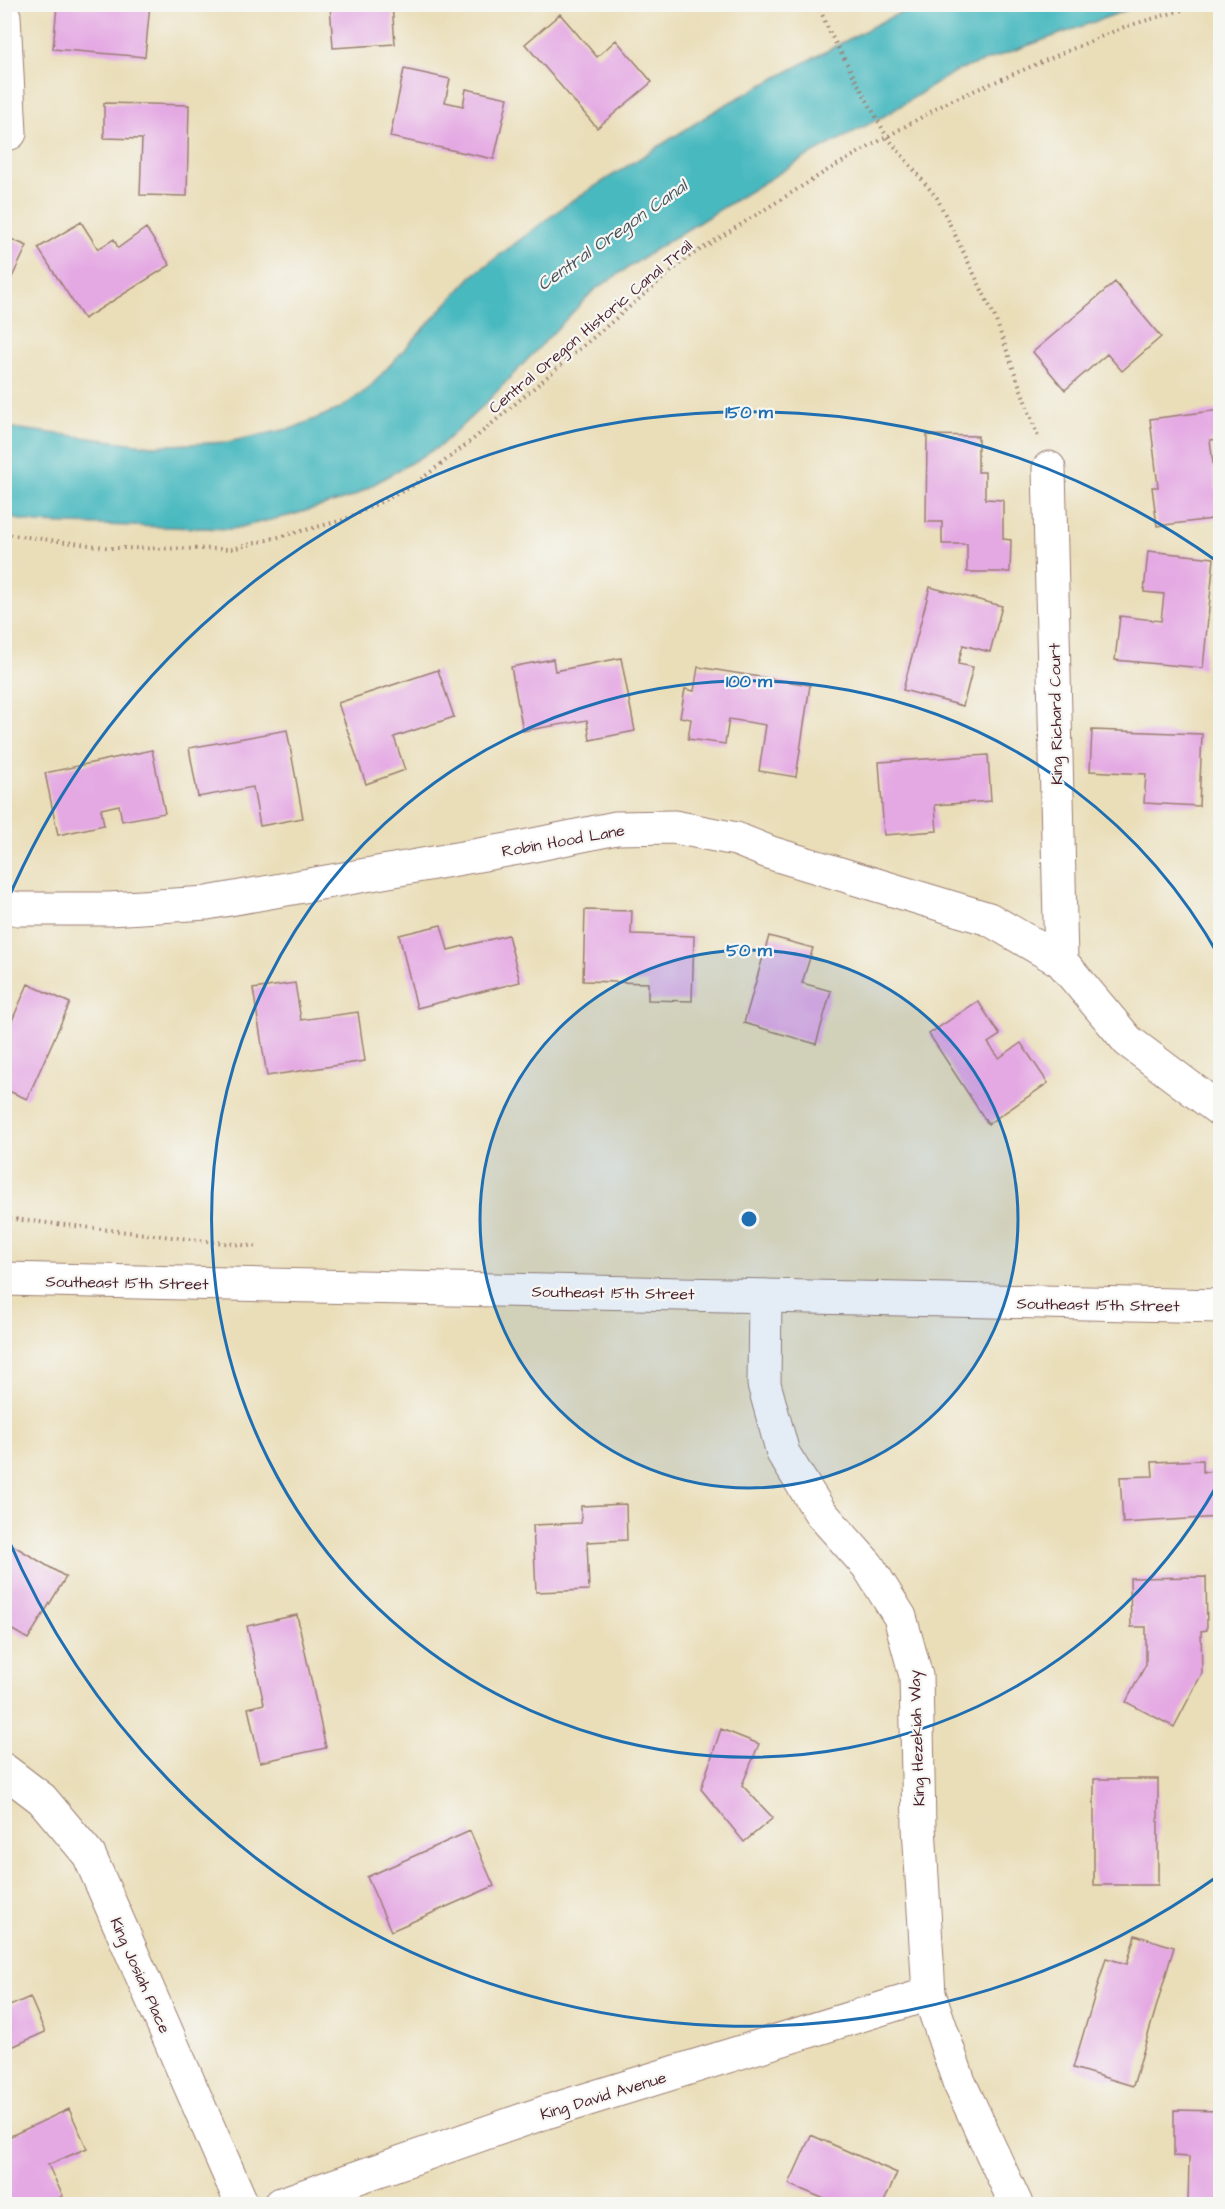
<svg xmlns="http://www.w3.org/2000/svg" width="1225" height="2209" viewBox="0 0 1225 2209" font-family="'Architects Daughter',sans-serif">
	<style>
		.water { fill: #4ab9c0; stroke: #4a6c76; stroke-width: 1.5 }
		.building { fill: #e4a8e3 }
		.lines { fill: none; stroke-linecap: round; stroke-linejoin: round }
		.street-casing { stroke: #9a7e72; stroke-width: 35 }
		.secondary-casing { stroke: #9a7e72; stroke-width: 35 }
		.path { stroke: #9a7e72; stroke-width: 4; stroke-dasharray: 1.5 4.5; stroke-linecap: butt }
		.street { stroke: #fff; stroke-width: 33 }
		.secondary { stroke: #fff; stroke-width: 33 }
		.ring { fill: none; stroke: #1f6fb2; stroke-width: 3 }
		.labels { text-anchor: middle; stroke-width: 4.5; stroke-linejoin: round; paint-order: stroke }
		.street-label { font-size: 16px; fill: #4a1f2b; stroke: #f6f6f2 }
		.water-label { font-size: 18px; font-style: italic; fill: #4a555f; stroke: #f6f6f2 }
		.centre { fill: #1f6fb2; stroke: #f6f6f2; stroke-width: 3 }
		.ring-label { font-size: 18px; text-anchor: middle; font-weight: bold; fill: #1f6fb2; stroke: #f6f6f2; stroke-width: 4.5; stroke-linejoin: round; paint-order: stroke }
	</style>
	<rect width="100%" height="100%" fill="#f6f6f2"/>
	<filter id="ink" filterUnits="userSpaceOnUse"><feTurbulence type="fractalNoise" baseFrequency=".0167" numOctaves="2"/><feDisplacementMap in="SourceGraphic" scale="12" xChannelSelector="R" yChannelSelector="G"/><feConvolveMatrix kernelMatrix="1 2 1 2 8 2 1 2 1" color-interpolation-filters="sRGB"/></filter>
	<filter id="wash" filterUnits="userSpaceOnUse"><feTurbulence type="fractalNoise" baseFrequency=".008" numOctaves="4" result="noise"/><feDisplacementMap in="SourceGraphic" scale="24" xChannelSelector="R" yChannelSelector="G"/><feGaussianBlur stdDeviation="1.35" result="paint"/><feColorMatrix in="noise" values="0 0 0 0 0 0 0 0 0 0 0 0 0 0 0 0 0 1.4 0 .05"/><feComposite in="paint" operator="in"/></filter>
	<g filter="url(#wash)">
		<rect width="100%" height="100%" fill="#eadeb9"/>
		<path class="water" d="M919,4L1141,5L954,72L886,115L802,159L667,242L594,290L483,406L440,446L352,497L292,515L232,529L37,523L5,517V427L152,446L228,442L293,428L339,409L368,389L472,276L570,202L723,106L881,22Z"/>
		<g id="blocks">
			<path class="building" d="M101,4H150L145,57L53,49L57,5L101,8Z
				M330,4H392L395,44L333,48Z
				M560,14L597,57L616,40L652,82L597,128L525,44Z
				M404,69L450,79L445,102L463,106L466,89L508,98L494,159L390,137Z
				M104,103L189,105L187,196L140,195L142,139L104,138Z
				M81,222L98,249L114,239L118,248L146,228L170,265L84,319L38,248Z
				M4,236L27,246L4,294Z
				M1115,282L1161,337L1122,371L1107,354L1065,390L1033,352Z
				M1220,410V439L1210,440L1220,518L1157,526L1152,487H1158L1150,419Z
				M927,435L978,436V472H985V499L1003,500V539L1011,540L1010,572H967V544H942V522H926Z
				M1148,551L1214,558L1203,668L1115,660L1120,616L1161,621L1164,594L1144,592Z
				M930,587L1002,606L990,652L963,645L958,664L973,667L963,706L903,690Z
				M621,658L635,731L590,740L587,720L523,731L511,667L553,659L555,671Z
				M698,667L810,685L796,777L759,771L766,725L729,719L725,744L688,739L691,719L680,717L685,689L694,691Z
				M438,670L454,717L394,737L405,770L366,784L338,703Z
				M287,730L303,818L260,826L253,787L198,797L189,748Z
				M1092,730L1202,734L1199,806L1144,803L1146,774L1090,771Z
				M152,750L165,813L122,821L119,805L101,809L104,825L58,835L45,773Z
				M988,755L991,801L935,805L937,831L884,835L879,762Z
				M585,910L632,911L631,934L694,936L692,1001L648,1000V983L583,981Z
				M441,925L448,950L508,935L520,982L417,1008L399,935Z
				M769,936L813,948L802,983L831,991L816,1044L744,1023Z
				M295,983L301,1020L358,1012L365,1061L267,1076L253,989Z
				M28,984L70,1003L27,1099L4,1089V1031L7,1032Z
				M978,1001L1000,1035L988,1043L999,1058L1021,1043L1048,1083L988,1124L929,1034Z
				M1203,1460V1472L1220,1471V1517L1123,1523L1120,1477L1153,1476L1152,1462Z
				M626,1504L627,1540L587,1542L589,1590L536,1592L533,1525L581,1523V1506Z
				M4,1540L66,1577L28,1639L4,1625Z
				M1206,1577L1207,1630L1201,1631L1202,1673L1174,1727L1126,1702L1146,1664V1627H1131L1130,1578Z
				M297,1615L326,1748L260,1762L248,1708L264,1704L247,1626Z
				M721,1729L759,1744L742,1785L773,1818L744,1842L701,1789Z
				M1094,1779H1158V1885H1094Z
				M470,1831L494,1886L391,1931L367,1877Z
				M1135,1935L1174,1947L1133,2086L1073,2068L1106,1958L1127,1964Z
				M30,1997L45,2032L5,2050V2008Z
				M69,2109L87,2148L48,2165L63,2196L46,2204H4V2139Z
				M1174,2110L1220,2111V2204H1188L1189,2157L1174,2156Z
				M811,2135L897,2173L883,2204H836L789,2184Z"/>
		</g>
	</g>
	<g filter="url(#ink)">
		<use href="#blocks" fill-opacity="0" stroke="#9a7e72" stroke-width="1.5"/>
		<g class="lines">
			<defs>
				<path id="street" d="M4,16L10,133
					M1049,468L1061,961
					M4,906L18,909H109L207,903L524,847L616,828L674,827L736,839L771,853L989,919L1061,961L1128,1041L1220,1110
					M765,1296L764,1384L783,1453L820,1512L868,1566L900,1617L916,1676L919,1827L929,1994L959,2082L1016,2204
					M4,1770L42,1799L89,1855L242,2204
					M281,2204L543,2113L929,1994"/>
				<path id="secondary" d="M4,1279L1220,1306"/>
			</defs>
			<use href="#street" class="street-casing"/>
			<use href="#secondary" class="secondary-casing"/>
			<path class="path" d="M818,4L829,31L887,137L937,198L994,315L1038,437
				M4,534L112,548L232,549L344,520L411,487L476,437L687,258L828,170L950,101L1124,27L1203,4
				M4,1218L260,1247"/>
			<use href="#street" class="street"/>
			<use href="#secondary" class="secondary"/>
		</g>
	</g>
	<circle cx="749" cy="1219" r="269" fill="#1f6fb2" fill-opacity=".12"/>
	<g class="ring">
		<circle cx="749" cy="1219" r="269"/>
		<path d="M1220 1480A538 538 0 1 1 1220 958"/>
		<path d="M1218 1876A807 807 0 0 1 6 1534M6 904A807 807 0 0 1 1218 562"/>
	</g>
	<g class="labels">
		<g class="street-label">
			<text transform="translate(590 326) rotate(-40)" y="6">Central Oregon Historic Canal Trail</text>
			<text transform="translate(1055 714) rotate(-91)" y="6">King Richard Court</text>
			<text transform="translate(563 840) rotate(-10)" y="6">Robin Hood Lane</text>
			<text transform="translate(127 1282) rotate(1)" y="6">Southeast 15th Street</text>
			<text transform="translate(613 1292) rotate(1)" y="6">Southeast 15th Street</text>
			<text transform="translate(1098 1304) rotate(1)" y="6">Southeast 15th Street</text>
			<text transform="translate(916 1738) rotate(-92)" y="6">King Hezekiah Way</text>
			<text transform="translate(141 1975) rotate(66)" y="6">King Josiah Place</text>
			<text transform="translate(603 2095) rotate(-17)" y="6">King David Avenue</text>
		</g>
		<g class="water-label">
			<text transform="translate(612 235) rotate(-35)" y="6">Central Oregon Canal</text>
		</g>
	</g>
	<circle cx="749" cy="1219" r="9" class="centre"/>
	<g class="ring-label">
		<text x="749" y="418">150 m</text>
		<text x="749" y="687">100 m</text>
		<text x="749" y="956">50 m</text>
	</g>
	<rect width="1225" height="2209" fill="none" stroke="#f6f6f2" stroke-width="24"/>
</svg>
